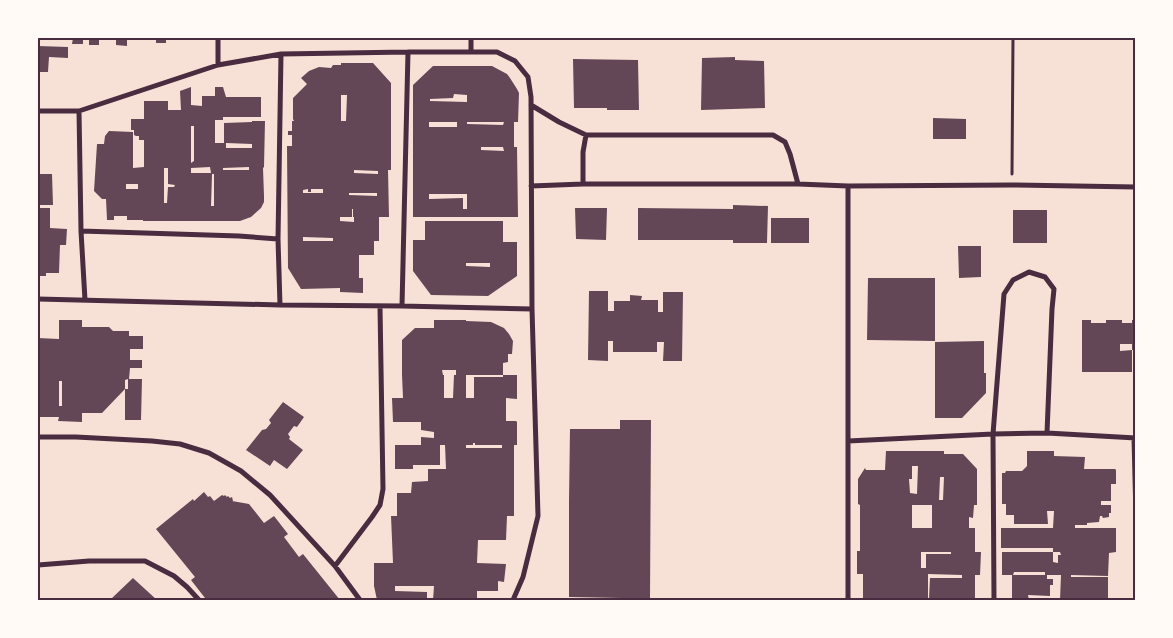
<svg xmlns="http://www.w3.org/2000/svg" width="1173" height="638" viewBox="0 0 1173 638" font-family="'Source Sans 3',sans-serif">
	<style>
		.building { fill: #644757; fill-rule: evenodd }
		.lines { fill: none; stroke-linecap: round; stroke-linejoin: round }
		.path { stroke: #4a2c40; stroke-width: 3 }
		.minor { stroke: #4a2c40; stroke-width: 5 }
		.neatline { fill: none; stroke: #4a2c40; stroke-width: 2 }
	</style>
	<rect width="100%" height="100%" fill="#f7e1d7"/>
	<path class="building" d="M73,38H83V44H72Z
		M89,38H99V45H89Z
		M116,38H166V43H156V40L127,39V46L116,45Z
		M38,46L68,47V58L49,57L48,72H38Z
		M735,57V60L764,61L765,108L701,110L702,58Z
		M573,59L638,60L639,110H607V108H574Z
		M341,63H373L391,83V170H388L389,217H379V241H374V255H359V278H363V293L340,292V288L301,289L288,268L287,146H292V135H288V131H292V121H294L293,119V98L307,84L301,78L309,71L319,67L331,68L333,65H341ZM341,95H347L346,121H341ZM354,170L378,171V174L354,173ZM308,189V192H311V189H323V193H303V190ZM349,193H377V196L349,195ZM352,209H353V217H354V222L340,221V217H352ZM303,237L333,238V241H303Z
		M433,66H492L507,74L510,78L517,89L519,93L518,122H514V147H517L518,217H413V85ZM454,94L467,95V102L430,101V99L453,98ZM429,122H457V127H429ZM467,122H504L503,125L467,124ZM481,147H503L504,151L481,150ZM429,194H467V209H463V198L429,199Z
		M191,87V105L202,106V96H215V87H223L226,97H261V117H223V120H215V143H224V123L252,122V121H265L264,167L263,168L264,196V202L261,208L251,217L240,221H143V220H127V216H114V220H107L106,199H102L94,191L97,144H104L105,136L109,131L133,132V168L144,167V140H139V136H136L134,135V130H131V119H144V101H168V110H181L180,91ZM191,126H194V161L191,163ZM226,143L252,144V148H226ZM210,167L211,173H191V168ZM249,167V170H223V168ZM164,168H168V184L175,185L174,187H168L167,203H164ZM212,174H214V206H211ZM126,184H138V189H126Z
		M933,118L966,119V139H933Z
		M38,174H52L53,205H38Z
		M733,205L768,206L767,243H733V240H638V208L733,209Z
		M38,208H50V228L67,229L66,245H60L59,273H46V276H38Z
		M575,208H607L606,240L576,239Z
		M1013,210H1047V243H1013Z
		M771,218H809V243H771Z
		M425,221H503V242H517V276L488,296L431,295L413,271V240H425ZM466,263H490V267L466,266Z
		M958,246H981V277L959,278Z
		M868,278H935V341L867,340Z
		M589,291H608V311H614V301H630V295L642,296L641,300H658V312H663V292H683L682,361H663L664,342H657V352H613V341H608V361L588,360Z
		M59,320H82V327H109L113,331H129V336H143V349H130V360H142V368H130L129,379H142L141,420H125V389H128V379L125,380V389L102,413H82V422L58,421L59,417H38V338L59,339ZM59,381H62V406H59Z
		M434,320H466V321L491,322L504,328L509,334L513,341L512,354H508V362L503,363V375H466V398H474V377H503V375H517V399L506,398V421H516L517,422V445H514V516H507L506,540H478L477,563L506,564L504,582L498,581V591H477V600H433L434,586H395V591L427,592V600H377L374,586V563H393L391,516H397V493H411L412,482L428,481V469H446L445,445H440V465H413V469H395V445H421V437L434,438V432L421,430V422H393L392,398H403L402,375V340L415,328H434ZM442,370H456V375H454L453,398H444V375H443ZM473,443H475V445H502V448H466V445H473Z
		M1082,320H1091V323H1106V320H1122V323H1132V320H1136V350H1132V372H1082ZM1120,344H1132V350L1120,351Z
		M984,341V373H986V393L962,418H935V342Z
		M283,402L304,417L297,427L294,426L288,434L290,437L289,439L303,450L287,469L274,460L270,466L246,450L262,430L266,429L271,423L269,420Z
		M620,420H651L650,600H620L621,598L569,597V501L570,429H620Z
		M886,451H944V454H963L977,469V505H974L973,518L969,517V528H975V552H981L980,575H975V599H937V600H871V598H863V574H857V551H860V505L858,504V479L865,468L866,470H885ZM912,466H918L917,494L910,493L909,479H912ZM940,477H944L943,500H939ZM912,505H932V528H912ZM921,552H951V554H926V568H921ZM928,574L962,575V578H930L929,599H928Z
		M1027,451H1054V456L1085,457L1084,469H1115L1116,470V484H1111V501H1101V505H1111V513H1109V517L1103,518L1102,516H1100L1099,522L1087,523V525H1075V528H1116V552L1109,553L1108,576L1071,575V577H1108V600H1060L1061,575H1047V579H1053V585H1050V596L1028,595L1029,600H1012V575H1045V572H1014L1013,575H1002V552H1053V562L1058,563V555H1061L1060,552H1053V548H1001V528H1053L1054,511H1047L1048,524H1014V515H1006V504H1002V473H1005L1006,471H1022L1027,466Z
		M204,492L208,497L210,496L214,501L222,495L224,496L225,495L227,497L228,496L230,498L232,497L233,501H232L249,504L264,523L274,516L288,534L284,537L299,557L303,554L340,600H209L206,598H205L191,580L195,577L156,529L193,499L194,501Z
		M133,578L134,579L157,600H113L112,598Z"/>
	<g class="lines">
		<path class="path" d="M1012,174L1013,38"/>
		<path class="minor" d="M218,38V65
			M471,52V38
			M531,105L559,122L586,135H773L785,142L790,154L798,184
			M38,111H79L218,65L281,54L408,52H497L515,61L528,77L531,97L532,309L538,516L523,577L513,600
			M79,111L81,231L85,300
			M583,184V152L586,135
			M531,186L583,184H798L848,186
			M81,231L239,236L278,239
			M38,299L280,305L402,306L532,309
			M280,305L278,239L281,54
			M402,306L408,52
			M38,437H76L152,441L180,444L209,453L241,471L270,495L335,566L360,600
			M1134,438L1136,517
			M848,441L993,434L1047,433L1136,438
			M38,565L89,561H145L174,576L187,587L199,600
			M335,566L372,517L380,505L383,489L380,307
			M848,600V186L1012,185L1136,187
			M994,600L993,434L1004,294L1013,280L1029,272L1045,277L1054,289L1052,309L1047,433"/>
	</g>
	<rect width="1173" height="638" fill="none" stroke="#fffaf5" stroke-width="78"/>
	<rect x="39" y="39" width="1095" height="560" class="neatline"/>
</svg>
